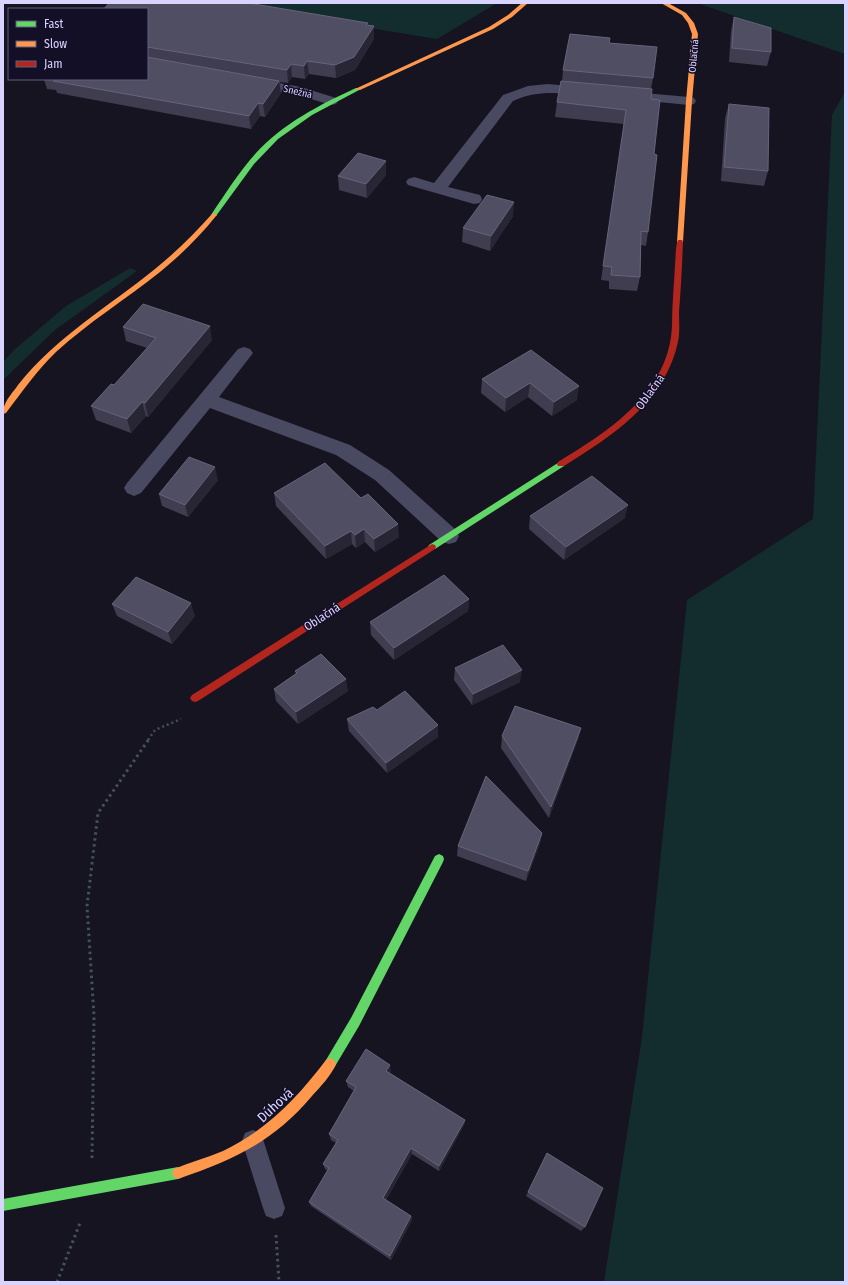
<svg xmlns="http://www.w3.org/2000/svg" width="848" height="1285" viewBox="0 0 848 1285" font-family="'Fira Sans Condensed',sans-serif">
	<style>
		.green { fill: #132c2d }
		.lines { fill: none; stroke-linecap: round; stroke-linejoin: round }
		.path-far1 { stroke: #44505f; stroke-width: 2.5; stroke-dasharray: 2 3; stroke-linecap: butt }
		.path { stroke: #44505f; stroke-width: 3; stroke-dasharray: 2.5 3.5; stroke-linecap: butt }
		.lane { fill: #4a4962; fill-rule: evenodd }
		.street { fill: #4a4962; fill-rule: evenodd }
		.fast { fill: #63d668; fill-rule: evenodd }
		.slow { fill: #ff974d; fill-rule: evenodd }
		.jam { fill: #b3261e; fill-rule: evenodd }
		.wall { fill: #403d50 }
		.shaded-wall { fill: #282635 }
		.building { fill: #504e63; stroke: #66637b }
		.labels { text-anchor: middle; stroke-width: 3; stroke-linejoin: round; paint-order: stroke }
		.far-street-label { font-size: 10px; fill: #d9d4ff; stroke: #130f26 }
		.street-label { font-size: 12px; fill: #d9d4ff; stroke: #130f26 }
		.near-street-label { font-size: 14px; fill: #d9d4ff; stroke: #130f26 }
	</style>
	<rect width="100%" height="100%" fill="#161421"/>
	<path class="green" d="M218,3H497L437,39Z
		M697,3H845V54Z
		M845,92V1282H604L642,1037L687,600L813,519L832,115Z
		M130,268L137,271L55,330L3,380V362L14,350L66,306Z"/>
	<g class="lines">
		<path class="path-far1" d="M148,740L155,730L181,719"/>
		<path class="path" d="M92,1158L94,1016L87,906L98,813L149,739
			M276,1235L279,1282
			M57,1282L80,1223"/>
		<path class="lane" d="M253,1130L261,1133L285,1208L282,1216L274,1219L266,1216L263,1208L242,1141L245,1133Z"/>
		<path class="street" d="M251,78L301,87L336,98L338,101L336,104L331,105L298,95L246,85L244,82L246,79Z
			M548,84L590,88L595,89L597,92L595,95C587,97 578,95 570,94C550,92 532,92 513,101L448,187L480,195L482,199L480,203L474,204L408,185L406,182L408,179L414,177L434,183L503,95L528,86Z
			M622,91L689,97L694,98L696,101L694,104L689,105L617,98L615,95L617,92Z
			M244,347L250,349L253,353L219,397L350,445L389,470L456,530L459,536L456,542L449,544L442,542L375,480L336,455L210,408L141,493L134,496L127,493L124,488L127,483L238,349Z"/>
		<path class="fast" d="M356,88L361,89L312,115L278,139L254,164L216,216H212L211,215C225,194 239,172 256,153C284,123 319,105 356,88Z
			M561,461L564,462L565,464L564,466L435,549H429L428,547L429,545Z
			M439,854L443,856L444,859L443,862L359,1026L334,1068L330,1070L326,1068L324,1064L326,1060L351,1018L435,856Z
			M178,1167L182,1169L184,1173L182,1177L178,1179L3,1211V1199Z"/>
		<path class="slow" d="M522,3H528L512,17L493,29L360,90L355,89L489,27L508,15Z
			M661,3H668L686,13L694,23L698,34L692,101L683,242L680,244L677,242L686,101L692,34L688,23L682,15Z
			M214,213L217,215L216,216C199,237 181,255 160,272C126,299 89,322 56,352C37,370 22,392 6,413L3,414C3,402 11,395 18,385C56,337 108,307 155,269C176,252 194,234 212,214Z
			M330,1058L334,1060L336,1064C331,1076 320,1087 312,1096C273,1142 234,1160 178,1179L174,1177L172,1173L174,1169C190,1162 207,1158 223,1151C267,1130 297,1098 326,1060Z"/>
		<path class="jam" d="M678,240H682L683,242C682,265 681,289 679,312C679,322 680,332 678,342C665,402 612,436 564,466H558L557,464L558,462C609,431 670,392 672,325C672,305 674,285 675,265C676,257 675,247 678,240Z
			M432,544L435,545L436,547L435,549L198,701L195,702L192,701L190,698L192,695Z"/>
	</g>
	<path class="wall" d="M147,9L368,23V25L374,26V39L355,70L336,78L309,74L305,79L292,77L288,83L280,82L281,93L265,117L260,116L251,129L57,93L56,90L47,89L44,79H147Z
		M734,17L771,52L767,66L729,62L731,31Z
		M609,43L653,78L651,89V99L654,154L648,232L646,246L641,245L640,277L637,291L609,289V281L601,280L624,124L555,117L557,102L562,81L563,70Z
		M729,104L768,171L764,186L721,181L725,118Z
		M386,175L367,198L339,190L338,176Z
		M513,216L490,251L462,242L463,228Z
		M123,327L212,340L148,417L146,416L131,433L96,420L91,406L114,385L147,348L126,341Z
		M531,350L577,400L552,416L528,397L505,412L481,393L482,379Z
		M218,480L188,517L162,506L159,494Z
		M274,493L399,537L375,552L365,542L356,548L352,544L326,559L276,506Z
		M530,516L625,518L564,560L529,529Z
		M469,599L468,611L394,660L371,635L370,622Z
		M112,604L195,616L172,644L117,616Z
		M455,668L520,682L472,705L454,680Z
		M295,671L348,691L298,724L276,701L274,689L296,674Z
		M377,710L438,737L387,773L349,731L347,719Z
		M581,728L578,739L549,818L501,748L502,736Z
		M542,833L540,843L526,881L457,856L458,846Z
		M391,1071L390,1073L465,1120L464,1125L439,1171L412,1154L386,1200L411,1216L412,1220L391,1260L311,1206L309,1202L328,1171L325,1169L323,1164L336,1143L331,1140L329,1134L354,1091L348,1087L346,1081Z
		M547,1153L585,1227L581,1231L526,1196Z"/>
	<path class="shaded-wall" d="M368,23V35L374,26V39L355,70L336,78L335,65Z
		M307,61L309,74L305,79L304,66Z
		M291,64L292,77L288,83L287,70Z
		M279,81L281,93L265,117L263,104Z
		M258,103L260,116L251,129L249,116Z
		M386,161V175L367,198L366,184Z
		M514,202L513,216L490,251L491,236Z
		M210,326L212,340L148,417L145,403Z
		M530,383L528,397L505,412L506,398Z
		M579,386L577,400L552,416L554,402Z
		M142,402L146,416L131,433L127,419Z
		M215,467L218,480L188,517L185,505Z
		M628,505L625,518L564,560L566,547Z
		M398,524L399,537L375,552L374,539Z
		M364,529L365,542L356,548L355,535Z
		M351,531L352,544L326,559L325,546Z
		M469,599L468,611L394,660V648Z
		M191,603L195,616L172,644L168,632Z
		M522,670L520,682L472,705L473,694Z
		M346,679L348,691L298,724L296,712Z
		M438,725V737L387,773L386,763Z
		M581,728L578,739L549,818L551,807Z
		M542,833L540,843L526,881L528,871Z
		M390,1065L391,1071L387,1077L386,1071Z
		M465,1120L464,1125L439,1171V1166Z
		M411,1148L412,1154L384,1203L383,1198Z
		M411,1216L412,1220L391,1260L390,1256Z"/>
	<path class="building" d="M109,3H248L368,23L366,25L374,26L354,57L335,65L307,61L304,66L291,64L287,70L147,47V9H104Z
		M734,17L771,28V52L732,48Z
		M570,34L610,38L609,43L657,47L653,78L563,70Z
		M147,57L279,81L263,104L258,103L249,116L53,81L55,79H147Z
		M561,81L652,89L651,99L660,100L654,154L657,155L648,232L641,231L640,277L611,275L612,267L603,266L626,110L557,102Z
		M729,104L769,108L768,171L724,167Z
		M358,153L386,161L366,184L338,176Z
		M487,195L514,202L491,236L463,228Z
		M143,304L210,326L145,403L142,402L127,419L91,406L111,384L114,385L156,338L123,327Z
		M531,350L579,386L554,402L530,383L506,398L482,379Z
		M189,457L215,467L185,505L159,494Z
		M325,463L361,498L368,494L398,524L374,539L364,529L355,535L351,531L325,546L274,493Z
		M592,476L628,505L566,547L530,516Z
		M444,575L469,599L394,648L370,622Z
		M136,577L191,603L168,632L112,604Z
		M503,645L522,670L473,694L455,668Z
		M321,654L346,679L296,712L274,689L297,673L295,671Z
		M405,691L438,725L386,763L347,719L373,707L377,710Z
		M515,706L581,728L551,807L502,736Z
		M486,776L542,833L528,871L458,846Z
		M366,1049L390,1065L386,1071L465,1120L439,1166L411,1148L383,1198L411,1216L390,1256L309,1202L329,1168L323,1164L338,1140L329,1134L356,1087L346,1081Z
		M547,1153L603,1188L585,1227L528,1192Z"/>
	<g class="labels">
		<g class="far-street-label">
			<text transform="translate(693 56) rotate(-85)" y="4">Oblačná</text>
			<text transform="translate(298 91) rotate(13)" y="4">Snežná</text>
		</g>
		<g class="street-label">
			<text transform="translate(650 392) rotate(-54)" y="4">Oblačná</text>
			<text transform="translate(322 617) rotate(-33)" y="4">Oblačná</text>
		</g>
		<g class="near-street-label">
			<text transform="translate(275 1105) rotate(-43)" y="5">Dúhová</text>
		</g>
	</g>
	<rect width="848" height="1285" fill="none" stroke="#d9d4ff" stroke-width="8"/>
	<rect x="8" y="8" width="140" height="72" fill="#130f26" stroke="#625e7d"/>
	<rect x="16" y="21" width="20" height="6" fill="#63d668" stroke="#625e7d"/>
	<text x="44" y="28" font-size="12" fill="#d9d4ff">Fast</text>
	<rect x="16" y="41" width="20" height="6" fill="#ff974d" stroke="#625e7d"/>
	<text x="44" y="48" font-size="12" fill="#d9d4ff">Slow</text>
	<rect x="16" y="61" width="20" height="6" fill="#b3261e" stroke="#625e7d"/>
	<text x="44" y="68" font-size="12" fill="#d9d4ff">Jam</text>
</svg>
